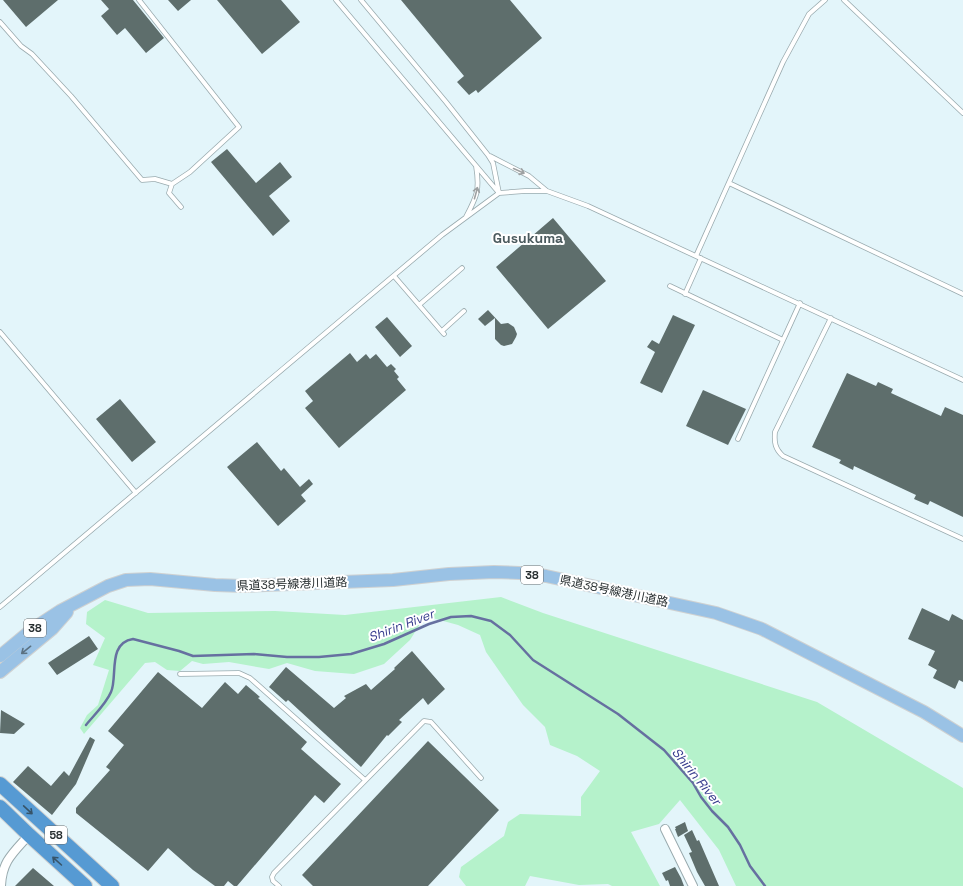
<svg xmlns="http://www.w3.org/2000/svg" width="963" height="886" viewBox="0 0 963 886" font-family="'Space Grotesk','Noto Sans JP',sans-serif">
	<style>
		.green { fill: #b5f2cb }
		.lines { fill: none; stroke-linecap: round; stroke-linejoin: round }
		.stream { stroke: #6670a0; stroke-width: 2.5 }
		.building { fill: #5e6e6c }
		.lane-casing { stroke: #99aaae; stroke-width: 5.5 }
		.street-casing { stroke: #99aaae; stroke-width: 10 }
		.primary-casing { stroke: #cfd1d1; stroke-width: 14 }
		.highway-casing { stroke: #cfd1d1; stroke-width: 16 }
		.lane { stroke: #fff; stroke-width: 4 }
		.street { stroke: #fff; stroke-width: 8 }
		.primary { stroke: #9ac2e5; stroke-width: 12 }
		.highway { stroke: #569ad3; stroke-width: 14 }
		.oneway { stroke: #9ea1a2 }
		.oneway2 { stroke: #5b7181 }
		.oneway3 { stroke: #375469 }
		.labels { text-anchor: middle; stroke-width: 4; stroke-linejoin: round; paint-order: stroke }
		.shield { fill: #fff; stroke: #686d6e; stroke-width: 1 }
		.shield-label { font-size: 11px; font-weight: bold; fill: #272e30 }
		.street-label { font-size: 12px; fill: #272e30; stroke: #fff }
		.water-label { font-size: 13px; font-style: italic; fill: #383d8e; stroke: #fff }
		.quarter-label { font-size: 14px; font-weight: bold; fill: #4b5a5e; stroke: #fff }
	</style>
	<rect width="100%" height="100%" fill="#e3f5fa"/>
	<path class="green" d="M501,597L543,613L817,702L963,788V886H736L719,850L680,800L659,824L631,832L660,886H612L608,884L579,885L530,876L525,886H466L459,877L461,867L504,836L508,822L520,814L581,816V797L600,771L577,756L550,745L545,727L523,705L486,652L480,635L458,625L425,616L410,640L384,664L354,674L315,671L287,663L269,669L229,662L203,664L192,661L180,671L167,670L155,662L145,663L84,734L80,728L87,715L98,705L109,670L93,665L105,638L86,624L87,612L105,600L148,613L275,611L345,615Z"/>
	<g class="lines">
		<path class="stream" d="M86,725C94,715 106,704 111,692C118,677 107,643 133,639L179,651L193,656L254,654L287,657H319L351,654L384,644L429,624L451,617L471,616L491,621L510,635L533,660L618,714L664,750L693,783L701,797L712,811L728,827L740,845L750,866L765,886"/>
	</g>
	<path class="building" d="M3,0H58L26,27Z
		M101,0H133L164,38L146,53L125,28L117,35L101,16L109,9Z
		M168,0H191L178,11Z
		M217,0H281L300,22L262,54Z
		M401,0H510L542,38L478,93L476,90L469,95L457,82L464,76Z
		M227,149L256,183L280,162L292,177L269,196L290,221L273,236L211,162Z
		M553,218L606,281L548,329L496,267Z
		M488,310L501,324L508,323L514,327L517,334L516,337L512,344L504,346L501,345L495,339V318L485,326L478,319Z
		M673,315L695,325L662,393L640,383L655,352L647,347L652,340L659,344Z
		M387,317L412,346L400,357L375,327Z
		M350,353L357,362L366,354L370,359L376,354L387,367L391,364L396,369L394,371L399,377L397,379L406,390L339,448L305,408L313,401L305,391Z
		M847,373L876,386L878,382L893,389L891,393L941,416L945,407L963,415V517L930,501L928,505L914,499L916,495L854,466L853,470L839,463L841,460L812,447Z
		M703,390L746,409L728,445L686,426Z
		M120,399L156,442L132,462L96,419Z
		M257,442L281,471L284,468L300,487L309,479L313,484L301,495L306,501L278,526L227,467Z
		M922,608L949,621L952,614L963,620V682L959,680L955,689L933,678L937,670L928,665L935,651L908,639Z
		M89,636L98,649L57,675L48,663Z
		M412,651L445,689L428,705L423,698L399,720L402,722L388,736L387,735L361,767L288,700L286,702L269,687L286,667L334,708L346,698L344,696L366,684L371,690L395,669L394,668Z
		M158,672L202,708L225,682L238,694L246,685L260,697L258,698L307,742L301,749L341,784L324,803L315,795L237,886H234L228,881L224,886H215L193,870L168,848L148,871L76,813V808L110,770L106,767L124,745L108,731Z
		M1,710L25,724L14,734L0,733Z
		M90,737L95,740L76,784L52,815L13,782L28,766L51,786L64,771L69,776Z
		M428,741L499,810L428,886H313L302,875Z
		M685,822L688,831L678,837L675,829H676L675,827Z
		M692,830L697,841L699,840L719,886H705L697,872L689,853L692,852L684,835Z
		M675,867L681,878L684,886H670L668,880L666,881L662,873Z
		M33,868L54,886H15Z"/>
	<g class="lines">
		<defs>
			<path id="lane" d="M139,0L239,127L190,172L172,184L169,193L181,207
				M336,0L499,193
				M361,0L446,102L488,155L493,163L499,193
				M844,0L963,113
				M0,22L21,46L32,54L71,96L142,180L155,179L172,184
				M490,156L529,176L547,191
				M729,183L963,294
				M466,217C477,196 480,190 476,166
				M696,256L783,62L809,14L825,0
				M394,276L444,334
				M670,286L783,340
				M685,294L701,258
				M419,305L462,268
				M831,318L775,432C774,442 775,449 783,456L963,539
				M442,331L464,311
				M0,332L136,493
				M738,439L800,303
				M0,607L442,235L499,193L525,191H547L588,206L963,380
				M180,674L239,673L250,678L365,780
				M279,886L273,881L272,877L274,873L424,721L431,722L481,778"/>
			<path id="street" d="M665,829L693,886
				M1,886C2,861 13,853 29,835"/>
			<path id="primary" d="M0,656L34,628L60,611L108,586L126,580L150,579L215,585L243,586L393,580L449,574L494,572L520,573L546,576L716,613L762,629L924,712L963,736
				M0,672L52,629L67,612"/>
			<path id="highway" d="M0,784L112,886
				M0,807L29,835L85,886"/>
		</defs>
		<use href="#lane" class="lane-casing"/>
		<use href="#street" class="street-casing"/>
		<use href="#primary" class="primary-casing"/>
		<use href="#highway" class="highway-casing"/>
		<use href="#lane" class="lane"/>
		<use href="#street" class="street"/>
		<use href="#primary" class="primary"/>
		<use href="#highway" class="highway"/>
	</g>
	<defs><path id="oneway-shaft" d="M-6 0H5M1.5-3L5.5 0L1.5 3" fill="none" stroke-width="1.6" stroke-linecap="round" stroke-linejoin="round"/></defs>
	<g class="oneway">
		<use href="#oneway-shaft" transform="translate(519 171) rotate(24)"/>
		<use href="#oneway-shaft" transform="translate(476 193) rotate(-75)"/>
	</g>
	<use class="oneway2" href="#oneway-shaft" transform="translate(26 650) rotate(141)"/>
	<g class="oneway3">
		<use href="#oneway-shaft" transform="translate(28 810) rotate(43)"/>
		<use href="#oneway-shaft" transform="translate(57 861) rotate(-138)"/>
	</g>
	<g class="labels">
		<g class="shield">
			<rect x="521" y="566" width="22" height="18" rx="3"/>
			<rect x="24" y="619" width="22" height="18" rx="3"/>
			<rect x="45" y="826" width="22" height="18" rx="3"/>
		</g>
		<g class="shield-label">
			<text x="532" y="579">38</text>
			<text x="35" y="632">38</text>
			<text x="56" y="839">58</text>
		</g>
		<g class="street-label">
			<text transform="translate(292 584) rotate(-2)" y="4">県道38号線港川道路</text>
			<text transform="translate(614 591) rotate(12)" y="4">県道38号線港川道路</text>
		</g>
		<g class="water-label">
			<text transform="translate(401 625) rotate(-21)" y="5">Shirin River</text>
			<text transform="translate(697 776) rotate(51)" y="5">Shirin River</text>
		</g>
		<g class="quarter-label">
			<text x="528" y="243">Gusukuma</text>
		</g>
	</g>
</svg>
